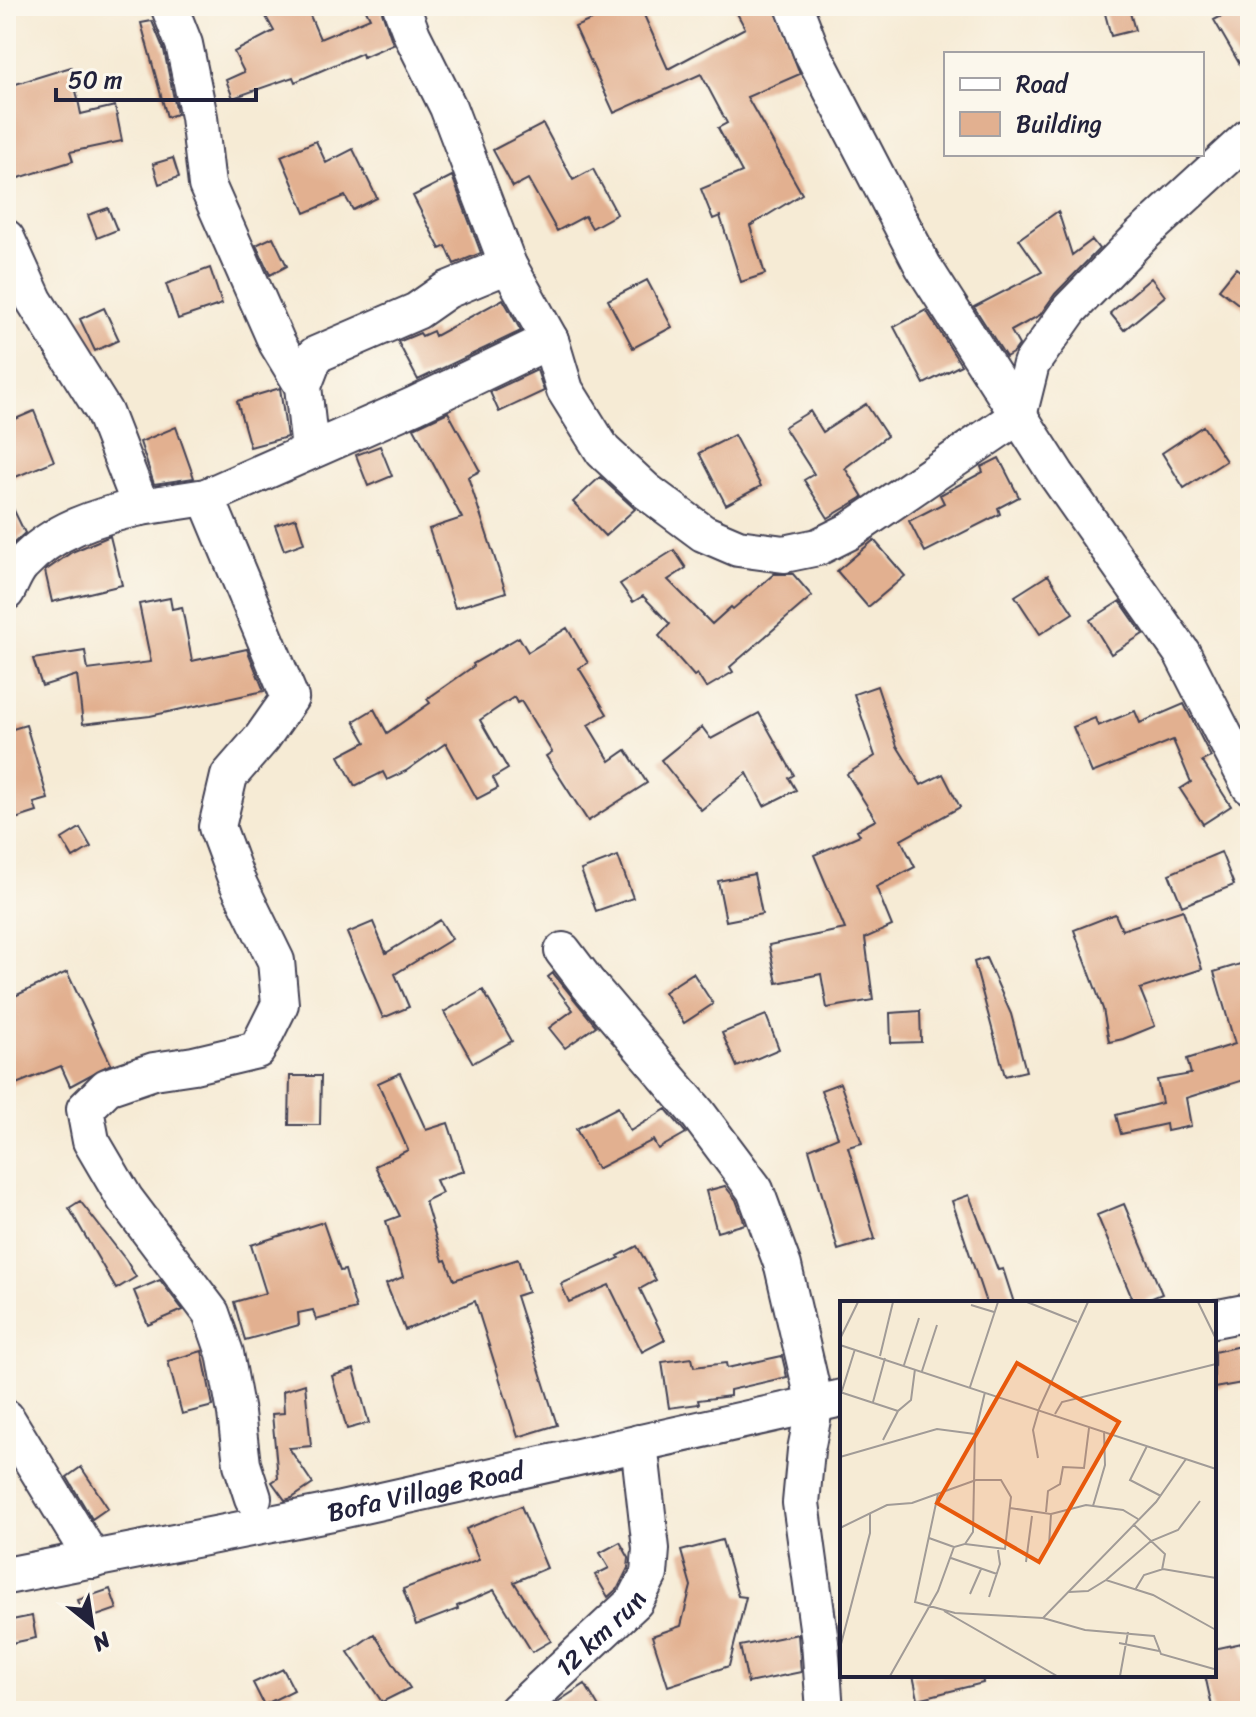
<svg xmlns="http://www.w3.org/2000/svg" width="1256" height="1717" viewBox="0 0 1256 1717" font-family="Sriracha,sans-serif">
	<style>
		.building { fill: #e2b090 }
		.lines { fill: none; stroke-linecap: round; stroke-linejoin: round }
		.minor-casing { stroke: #424052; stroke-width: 40 }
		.minor { stroke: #fff; stroke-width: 36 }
		.labels { text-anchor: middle; stroke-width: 6; stroke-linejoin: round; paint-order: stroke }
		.street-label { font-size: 26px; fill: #22223b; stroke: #fbf7ec }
		.inset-road { fill: none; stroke: #a19b97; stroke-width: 2 }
		.view { fill: #e8590c; fill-opacity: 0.15; stroke: #e8590c; stroke-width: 4 }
		.inset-edge { fill: none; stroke: #22223b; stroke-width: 4 }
	</style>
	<rect width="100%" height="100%" fill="#fbf7ec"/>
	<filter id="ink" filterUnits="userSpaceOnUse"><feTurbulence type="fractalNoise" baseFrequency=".0125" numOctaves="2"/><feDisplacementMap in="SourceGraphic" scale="16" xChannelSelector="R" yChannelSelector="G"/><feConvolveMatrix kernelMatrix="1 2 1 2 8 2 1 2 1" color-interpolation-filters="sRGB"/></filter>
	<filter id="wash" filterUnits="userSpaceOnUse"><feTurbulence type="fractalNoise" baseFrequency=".006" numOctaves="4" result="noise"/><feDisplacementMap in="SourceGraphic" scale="32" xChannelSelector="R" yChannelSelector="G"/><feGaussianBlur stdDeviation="1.8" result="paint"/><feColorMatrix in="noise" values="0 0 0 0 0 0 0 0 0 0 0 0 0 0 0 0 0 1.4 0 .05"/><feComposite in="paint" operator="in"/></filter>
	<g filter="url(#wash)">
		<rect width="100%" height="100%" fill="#f6ebd5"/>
		<g id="blocks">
			<path class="building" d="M260,6H306L320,39L370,18L364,6H380L393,44L363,57L362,53L295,82L293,77L233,98L226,80L244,72L234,52L274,31Z
				M623,6H640L668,69L745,28L733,6H774L800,74L747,97L802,194L750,226L765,274L741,282L720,216L713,219L701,189L742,172L718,128L727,123L701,74L614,113L575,27Z
				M1103,6H1128L1135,30L1111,36Z
				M1241,6L1250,22V82L1214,20Z
				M152,21L164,50L177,114L167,117L141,23Z
				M71,67L81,114L115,106L122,141L70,152L73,161L6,182V87Z
				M543,124L573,180L593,169L617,214L592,228L585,216L557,231L528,179L513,187L493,150Z
				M316,141L326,163L353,149L377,198L353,210L345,196L305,213L281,156Z
				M173,158L179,177L159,184L153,164Z
				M452,176L481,253L454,264L446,246L440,249L413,196Z
				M108,208L117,230L97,238L88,215Z
				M1058,211L1072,255L1092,240L1099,249L1055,294L1040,315L1011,331L1019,345L1014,352L1006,357L974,307L1042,272L1019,239Z
				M273,237L287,266L270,275L256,245Z
				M210,268L222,304L178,319L166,284Z
				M1236,268L1250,279V313L1219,289Z
				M1151,278L1165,296L1124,330L1110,313Z
				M647,280L672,327L633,348L608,300Z
				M503,299L521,331L418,380L398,342L420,333L422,336L433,331L435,336Z
				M104,308L119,340L95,351L80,319Z
				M926,310L961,365L924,384L894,327Z
				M537,370L544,391L499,412L490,392Z
				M280,388L287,437L250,447L237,401Z
				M866,404L887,436L845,468L863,497L828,518L804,480L814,474L784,427L810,411L823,432Z
				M34,411L54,461L6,481V423Z
				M448,412L480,471L468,477L506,592L455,608L429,529L462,518L414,428Z
				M1203,426L1226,461L1184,488L1162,453Z
				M176,427L194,478L154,484L140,442Z
				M734,435L761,486L726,505L699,453Z
				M380,446L392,476L368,486L356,455Z
				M999,458L1019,497L998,508L1000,514L925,552L909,521L944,503L940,495L983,472L981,467Z
				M600,477L635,509L605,536L573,502Z
				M6,494L25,533L6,550Z
				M296,518L304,543L284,550L275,525Z
				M110,536L122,585L52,602L45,571L72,552Z
				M874,540L905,576L868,607L837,571Z
				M674,550L686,568L668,580L712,624L731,607L733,609L774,574H793L812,596L730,667L733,672L706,688L697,674L694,676L659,636L670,624L643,596L633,602L620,584Z
				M1048,575L1073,613L1040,634L1015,596Z
				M170,598L172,609L182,607L192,661L247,649L264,691L150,716L83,724L77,675L42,686L33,659L85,651L88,670L151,662L139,604Z
				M1120,601L1143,634L1111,654L1090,620Z
				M567,628L588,663L579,668L607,714L588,725L610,761L626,750L647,783L588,821L546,756L552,752L521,701L517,703L514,697L480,720L508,769L493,778L498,788L477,799L446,743L406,771L387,780L383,772L355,786L339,756L366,742L354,721L374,709L387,733L430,703L427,699L474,666L473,664L519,637L528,652Z
				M877,686L897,746L921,785L943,774L960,807L901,840L915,867L876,887L892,926L865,938L873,1000L827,1008L821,974L777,983L769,945L845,929L814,855L860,835L857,830L876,820L847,774L875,756L854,694Z
				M1184,704L1211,757L1202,761L1231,806L1203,824L1180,789L1191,782L1173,740L1092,773L1073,727L1095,718L1098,726L1135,711L1140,723Z
				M759,713L794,775L789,778L796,790L764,806L747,773L701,810L661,760L702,727L711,739Z
				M26,725L48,799L34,803L37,812L6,822V731Z
				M80,828L91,847L73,858L62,839Z
				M1221,852L1234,885L1182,906L1169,874Z
				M618,856L633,898L596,911L581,870Z
				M754,874L762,914L726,921L718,881Z
				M1183,910L1202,969L1140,989L1155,1026L1123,1039L1109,1042L1103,1009L1074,930L1115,914L1122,930Z
				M440,920L452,939L395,974L409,1007L383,1018L347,933L373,922L386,953Z
				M986,958L1011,1014L1026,1071L1005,1076L974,962Z
				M1250,961V1078L1186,1098L1191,1126L1167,1131L1166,1124L1121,1134L1116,1115L1162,1103L1157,1080L1191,1074L1187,1059L1235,1044L1214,972Z
				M67,972L111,1064L70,1086L61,1066L6,1088V1000Z
				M553,973L596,1026L565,1048L549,1028L573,1010L548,977Z
				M693,973L713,1004L684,1023L664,992Z
				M483,990L512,1041L473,1063L444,1012Z
				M920,1011L921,1042L891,1043L890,1013Z
				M766,1015L779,1049L737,1067L722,1033Z
				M400,1073L426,1130L448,1123L464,1171L436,1180L442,1193L425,1201L443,1261L446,1260L454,1280L518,1259L528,1292L516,1296L557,1425L518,1437L475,1301L405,1330L386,1284L403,1277L386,1221L400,1216L375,1166L408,1150L378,1083Z
				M290,1076H321L320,1125H289Z
				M840,1083L862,1143L848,1147L875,1239L838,1250L809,1149L838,1137L821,1090Z
				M618,1107L630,1131L666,1109L686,1133L658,1149L653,1140L597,1169L576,1129Z
				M725,1186L736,1200L745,1224L717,1232L706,1191Z
				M969,1195L998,1270L1003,1269L1014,1303H986L952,1201Z
				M80,1201L126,1260L136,1277L116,1289L69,1208Z
				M1124,1204L1162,1294L1140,1303H1134L1097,1215Z
				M323,1222L340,1271L345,1270L356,1309L316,1320L313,1310L298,1313L299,1325L245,1340L234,1302L266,1293L251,1245Z
				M637,1246L656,1280L640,1289L665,1340L642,1352L609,1285L569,1302L561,1284L620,1258L618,1256Z
				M160,1280L183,1310L148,1325L134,1291Z
				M1240,1346L1248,1382L1214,1388V1352Z
				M202,1351L213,1406L182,1414L168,1361Z
				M782,1356L787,1377L730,1390V1396L698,1400L699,1404L669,1408L662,1362L692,1358L694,1367L726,1363L727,1368Z
				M354,1369L369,1423L347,1429L332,1376Z
				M305,1384L311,1446L289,1448L313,1484L292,1498L285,1500L272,1482L278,1478L272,1414L284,1413L283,1391Z
				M81,1467L108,1508L92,1519L67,1477Z
				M521,1506L547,1568L514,1582L551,1641L532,1652L494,1590L457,1606L458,1609L416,1625L403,1589L479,1560L466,1529Z
				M722,1540L738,1596L746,1597L729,1666L668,1686L652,1636L681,1626L691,1586L681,1551Z
				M620,1542L629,1558L628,1568L618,1588L608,1597L595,1575L609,1568L600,1553Z
				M110,1589L117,1609L85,1620L78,1600Z
				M32,1616L36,1638L12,1643L7,1621Z
				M374,1634L410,1688L382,1702L348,1652Z
				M798,1634L801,1672L748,1683L740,1646Z
				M1242,1643L1250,1679V1711H1213L1205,1675H1214V1649Z
				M283,1669L294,1690L264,1705L253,1683Z
				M913,1675H982L983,1683L918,1699Z
				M585,1684L601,1711H548L559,1701Z"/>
		</g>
	</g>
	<g filter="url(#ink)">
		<use href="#blocks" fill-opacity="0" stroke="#424052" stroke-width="2"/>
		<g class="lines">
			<defs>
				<g id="minor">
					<path d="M169,6L184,44L199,117L207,185L277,343L303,386"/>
					<path d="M401,6L412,35L448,107L508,265L550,340L565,390L603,451L645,490L703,533L738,548L784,554L818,547L848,532L1018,416L1031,364L1070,309L1142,235L1250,136"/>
					<path d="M794,6L811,50L923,266L1056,474L1182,653L1250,786"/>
					<path d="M6,238L34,300L104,412L141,507L206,497L415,405L550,340"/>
					<path d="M310,450L303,386L315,355L417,311L447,290L508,265"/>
					<path d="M206,497L290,698L262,738L229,776L217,827L237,881L276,961L280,1004L257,1050L194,1065L154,1071L107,1087L85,1109L91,1141L125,1199L211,1313L225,1353L236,1413L242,1464L253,1498"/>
					<path d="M6,592C11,583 15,571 22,564C53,530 97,516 141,507"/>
					<path d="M563,951L588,984L698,1114L755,1190L783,1266L815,1404L806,1450L801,1503L820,1642L825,1711"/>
					<path d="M1214,1319L1250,1312"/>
					<path d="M6,1418L93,1560"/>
					<path id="s1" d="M6,1576L332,1512L842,1398"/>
					<path id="s2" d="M517,1711L635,1601L649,1574L651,1549L639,1443"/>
				</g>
			</defs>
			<use href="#minor" class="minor-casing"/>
			<use href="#minor" class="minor"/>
		</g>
	</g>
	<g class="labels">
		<g class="street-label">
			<text dy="9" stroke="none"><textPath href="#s1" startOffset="428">Bofa Village Road</textPath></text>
			<text dy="9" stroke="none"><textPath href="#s2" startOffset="114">12 km run</textPath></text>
		</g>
	</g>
	<g transform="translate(840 1301)">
		<rect width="376" height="376" fill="#f6ebd5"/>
		<path class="inset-road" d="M187,1L237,21M358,1L376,38M131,4L154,11M0,38L18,1M0,44L376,168M40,55L53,1M64,64L79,17M82,70L97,24M130,86L158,1M0,91L58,110M1,93L15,48M33,101L45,57M215,113L222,101L376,63M43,139L58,110L71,99L75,68M307,145L290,179L321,195M0,156L97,128L135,133M198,157L193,129L199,108L248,1M98,193L75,301L115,312L203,317L316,201L346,158M253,205L265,164L264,130M170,207L211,213L209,244M206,211L208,190L220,183L223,166L244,167L249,127M211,213L246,204L283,209L298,218M293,223L325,253L322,269M0,227L47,204L72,202L136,179H161L171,196L165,248L125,243M89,237L114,246M111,257L157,273M186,261L192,215M266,279L311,240L338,229L360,200M295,289L304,274L323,268L376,277M229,291L248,290L266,279L313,294L376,329M130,293L141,268M149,296L160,263L158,249M104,310L217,375M203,317L245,329L314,335L321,353L374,368M279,342L319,350M0,347L30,232V213M50,375L98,290L114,246L125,243L133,231L135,133L145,91M280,375L288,331"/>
		<path class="view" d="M177,62L279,121L199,261L97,202Z"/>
		<rect width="376" height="376" class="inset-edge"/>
	</g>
	<rect width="1256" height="1717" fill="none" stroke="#fbf7ec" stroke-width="32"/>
	<rect x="944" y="52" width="260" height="104" fill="#fbf7ec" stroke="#a4a2a5" stroke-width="2"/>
	<rect x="960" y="78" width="40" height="12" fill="#ffffff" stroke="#a4a2a5" stroke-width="2"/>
	<text x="1016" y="92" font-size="24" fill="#22223b">Road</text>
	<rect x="960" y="112" width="40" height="24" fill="#e2b090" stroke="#a4a2a5" stroke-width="2"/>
	<text x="1016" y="132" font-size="24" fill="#22223b">Building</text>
	<g transform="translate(92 1625) rotate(150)" stroke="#fbf7ec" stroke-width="6" paint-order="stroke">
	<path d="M0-6L14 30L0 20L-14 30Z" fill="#22223b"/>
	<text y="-12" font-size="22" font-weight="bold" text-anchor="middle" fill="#22223b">N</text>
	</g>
	<path d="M56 88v12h200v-12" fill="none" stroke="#22223b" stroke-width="4"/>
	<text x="68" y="88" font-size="24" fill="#22223b" stroke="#fbf7ec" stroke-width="6" paint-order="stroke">50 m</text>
</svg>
